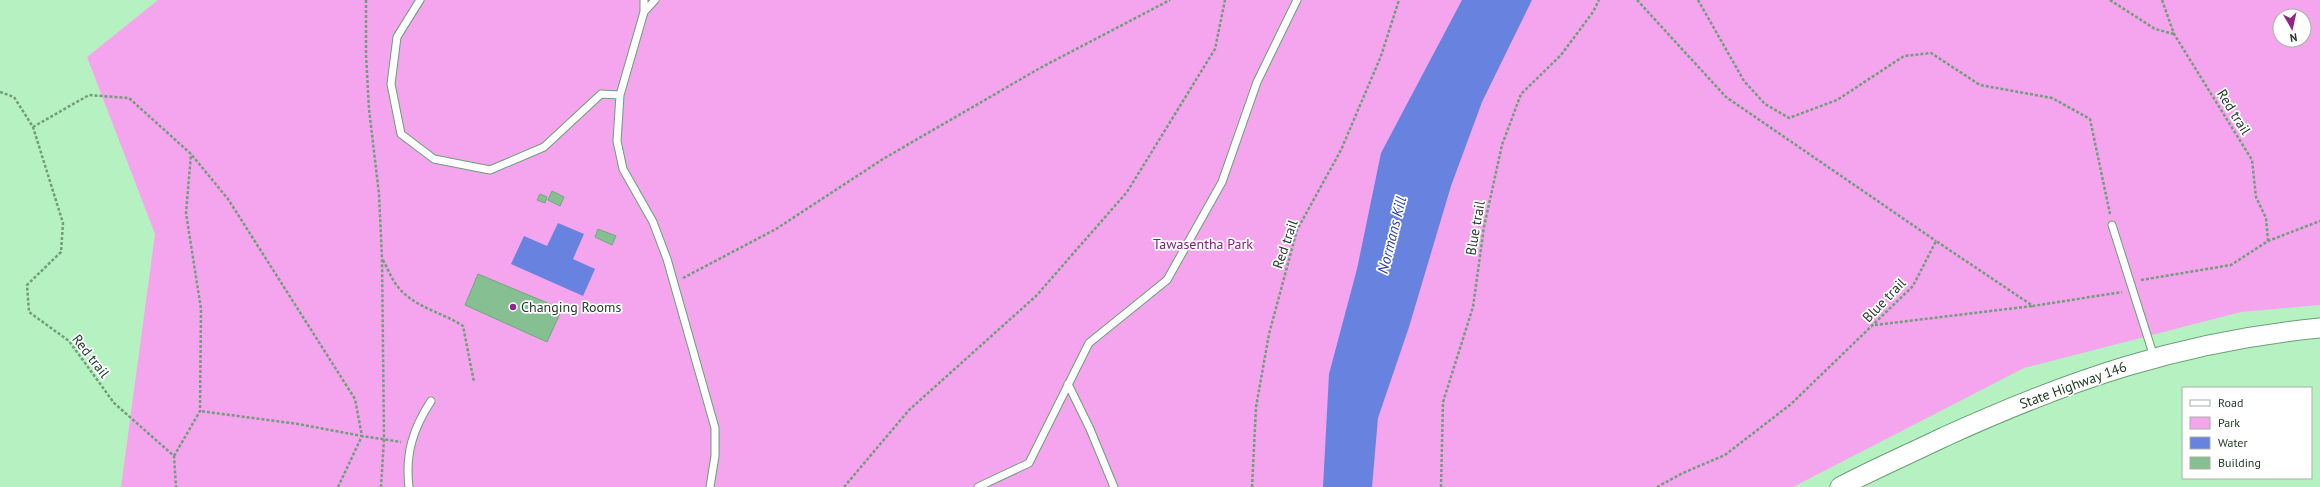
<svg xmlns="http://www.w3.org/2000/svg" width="2320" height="487" viewBox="0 0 2320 487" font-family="'PT Sans',sans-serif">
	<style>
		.green { fill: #f5a5ed; fill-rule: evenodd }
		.water { fill: #6882e0 }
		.building { fill: #86c092; stroke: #6fa87b }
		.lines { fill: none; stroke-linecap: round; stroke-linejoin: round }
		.lane-casing { stroke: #67a074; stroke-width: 9 }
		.secondary-casing { stroke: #67a074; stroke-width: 21 }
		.path { stroke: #719d7a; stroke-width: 2.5; stroke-dasharray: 3 2; stroke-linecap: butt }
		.lane { stroke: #fff; stroke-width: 7 }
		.secondary { stroke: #fff; stroke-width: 19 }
		.poi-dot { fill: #8f258a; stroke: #fff; stroke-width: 1.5 }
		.labels { text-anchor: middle; stroke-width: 3.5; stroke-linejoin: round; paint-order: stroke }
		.street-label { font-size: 14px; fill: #223a28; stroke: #fff }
		.park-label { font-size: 14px; fill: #821b7d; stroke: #fff }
		.poi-label { font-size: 14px; fill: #223a28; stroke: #fff; text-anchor: start }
		.water-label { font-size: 15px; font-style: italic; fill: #2e40ad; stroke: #fff }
	</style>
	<rect width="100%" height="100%" fill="#b6f2c1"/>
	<path class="green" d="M158,0H2320V305L2241,312L2024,368L1793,487H121L155,234L87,57ZM2280,16H2304V40H2280Z"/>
	<path class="water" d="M1462,0H1532L1482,102L1451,186L1409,327L1378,418L1372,487H1323L1329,374L1357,269L1381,153Z
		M558,223L584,234L573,259L595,269L583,296L511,264L524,236L547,246Z"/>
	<path class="building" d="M552,191L564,197L560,206L548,200Z
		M540,194L547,197L545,203L537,200Z
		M598,229L616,236L612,245L595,237Z
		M478,274L562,309L547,342L465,305Z"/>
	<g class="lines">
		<defs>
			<path id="lane" d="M420,0L397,37L391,84L401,134L434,159L490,170L544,147L601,94L620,95
				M644,0V12L620,95L617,141L623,169L653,222L667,259L715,428V456L710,487
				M644,12L655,0
				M2112,225L2154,357
				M1068,384L1090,429L1114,487
				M409,487C405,453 413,429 431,401
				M978,487L1029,463L1089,343L1167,280L1222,182L1257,82L1297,0"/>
			<path id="secondary" d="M1840,487C1874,469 1909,454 1944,437C2069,380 2182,341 2320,328"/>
		</defs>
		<use href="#lane" class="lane-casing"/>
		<use href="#secondary" class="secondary-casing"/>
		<path class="path" d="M366,0V55L369,109L379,194L382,259L384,439L381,487
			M1637,0L1726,97L1936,241
			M1698,0L1744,81L1765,104L1789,118L1837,100L1904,56L1931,53L1980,85L2052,98L2090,119L2110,214
			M2110,0L2155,29L2174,34
			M2162,0L2174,34L2252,160L2256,197L2266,218L2268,241
			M0,92L14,97L33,127L63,223L61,252L27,285L29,312L69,341L114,403L174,456L176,487
			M33,127L89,95L129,98L191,154L228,199L355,399L362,436L298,424L200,411
			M383,260C388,269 392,280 398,287C415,308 442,312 463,326L474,382
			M683,278L776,229L883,159L1040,68L1170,0
			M2141,280L2231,265L2268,241L2320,221
			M1875,325L2032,306
			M174,456L200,411L201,309L186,213L191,154
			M338,487L362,436L401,442
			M844,487L909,410L1036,296L1127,192L1215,49L1225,0
			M1252,487L1256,407L1269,334L1297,230L1341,150L1381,56L1399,0
			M1441,487L1443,402L1473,307L1484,227L1502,145L1521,94L1561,55L1593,12L1599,0
			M1657,487L1683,473L1725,455L1791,404L1913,286L1936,241L2033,306L2122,292"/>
		<use href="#lane" class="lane"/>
		<use href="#secondary" class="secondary"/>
	</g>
	<circle class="poi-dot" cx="513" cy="307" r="4"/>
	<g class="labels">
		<g class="street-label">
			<text transform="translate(2234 112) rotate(58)" y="5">Red trail</text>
			<text transform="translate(1475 228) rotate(-80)" y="5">Blue trail</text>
			<text transform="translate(1285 244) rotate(-71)" y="5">Red trail</text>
			<text transform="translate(1884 300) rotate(-46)" y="5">Blue trail</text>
			<text transform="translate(91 356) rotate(52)" y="5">Red trail</text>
			<text transform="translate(2073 385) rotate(-20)" y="5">State Highway 146</text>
		</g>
		<g class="park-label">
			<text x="1203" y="249">Tawasentha Park</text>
		</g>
		<g class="poi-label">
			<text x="521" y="312">Changing Rooms</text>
		</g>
		<g class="water-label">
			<text transform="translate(1392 235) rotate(-76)" y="5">Normans Kill</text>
		</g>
	</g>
	<rect x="2182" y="387" width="130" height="92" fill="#ffffff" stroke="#a7b0a9"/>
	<rect x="2190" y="400" width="20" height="6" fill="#ffffff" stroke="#a7b0a9"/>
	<text x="2218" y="407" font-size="12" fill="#223a28">Road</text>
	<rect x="2190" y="417" width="20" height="12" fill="#f5a5ed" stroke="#a7b0a9"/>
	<text x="2218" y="427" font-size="12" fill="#223a28">Park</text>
	<rect x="2190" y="437" width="20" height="12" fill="#6882e0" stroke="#a7b0a9"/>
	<text x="2218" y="447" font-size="12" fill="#223a28">Water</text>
	<rect x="2190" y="457" width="20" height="12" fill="#86c092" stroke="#a7b0a9"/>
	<text x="2218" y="467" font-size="12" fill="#223a28">Building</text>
	<g transform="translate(2292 28) rotate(171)"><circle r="19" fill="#ffffff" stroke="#a7b0a9"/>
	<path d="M0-3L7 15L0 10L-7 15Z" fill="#8f258a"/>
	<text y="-6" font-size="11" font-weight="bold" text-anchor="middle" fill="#223a28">N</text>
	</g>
</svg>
